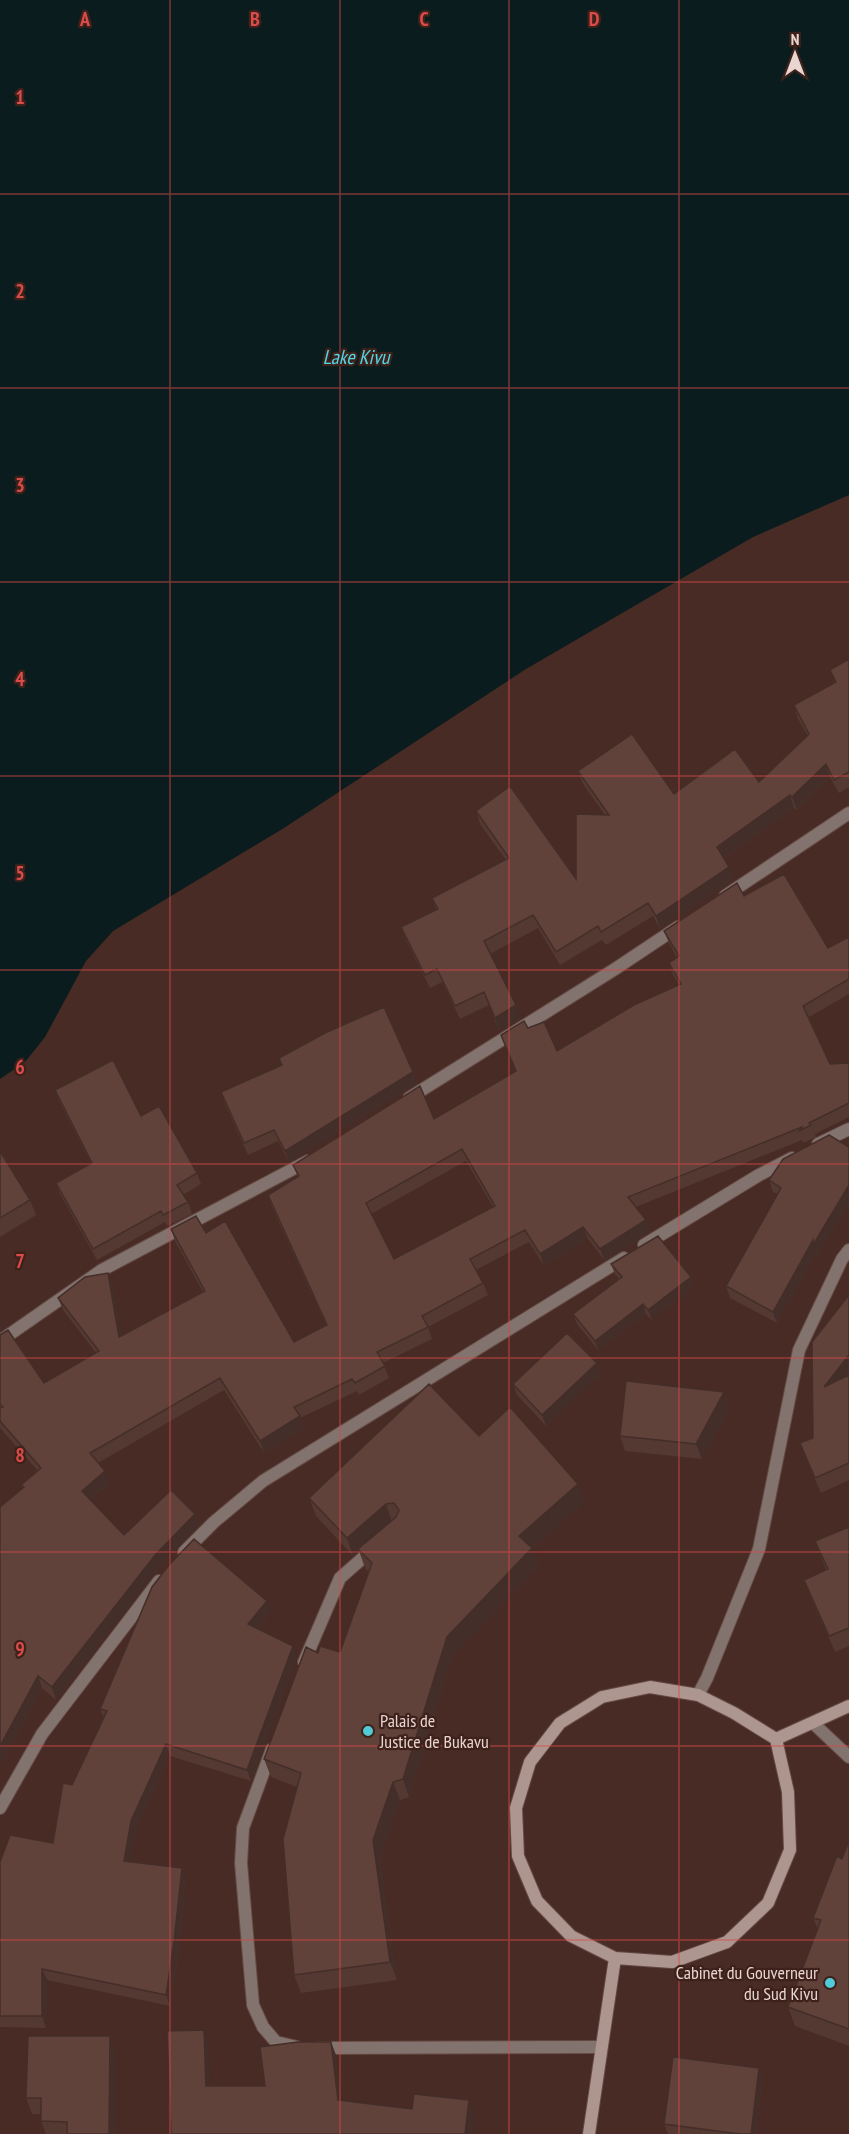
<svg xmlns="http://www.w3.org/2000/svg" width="849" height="2134" viewBox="0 0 849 2134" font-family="'PT Sans Narrow',sans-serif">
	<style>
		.water { fill: #0a1c1d }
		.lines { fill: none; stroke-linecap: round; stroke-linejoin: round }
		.street-casing { stroke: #654a43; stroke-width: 14 }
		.secondary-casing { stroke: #654a43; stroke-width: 14 }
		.street { stroke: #82736f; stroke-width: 12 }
		.secondary { stroke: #ae9690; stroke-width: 12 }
		.wall { fill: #533932; fill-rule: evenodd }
		.shaded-wall { fill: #442e29 }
		.building { fill: #61423a; stroke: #442e29; stroke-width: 1.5; fill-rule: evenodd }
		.grid { fill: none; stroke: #da4b4a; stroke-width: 1.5; stroke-opacity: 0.55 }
		.poi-dot { fill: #52cbd8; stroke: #3d211a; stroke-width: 2 }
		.labels { text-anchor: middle; stroke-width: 4.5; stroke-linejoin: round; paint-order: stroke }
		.poi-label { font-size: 18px; fill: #e9d6d1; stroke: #3d211a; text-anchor: start }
		.water-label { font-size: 20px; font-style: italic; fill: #4fd7e4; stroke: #3d211a }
		.grid-label { font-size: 20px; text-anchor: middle; font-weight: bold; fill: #da4b4a; stroke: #3d211a; stroke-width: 4.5; stroke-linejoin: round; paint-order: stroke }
	</style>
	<rect width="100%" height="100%" fill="#482b24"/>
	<path class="water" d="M0,0H849V495L753,537L526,669L284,828L113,931L86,961L45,1037L25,1062L0,1079Z"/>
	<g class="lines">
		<defs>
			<path id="street" d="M725,896L849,813
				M409,1098L615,969L678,927
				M818,1144L849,1129
				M644,1245L759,1175L792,1158
				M0,1341L102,1270L308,1161
				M184,1552L214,1522L263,1481L624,1258
				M304,1662L340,1578L373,1549
				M698,1695L707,1678L759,1549L799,1350L842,1259L849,1250
				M813,1723L849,1757
				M272,1749L243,1828L241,1863L253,2005L263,2027L276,2042L297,2047
				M0,1808L42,1734L159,1581
				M318,2048L601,2047"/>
			<path id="secondary" d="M650,1687L698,1695L734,1713L776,1739L788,1792L790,1850L768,1903L727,1942L672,1962L615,1958L571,1936L537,1901L518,1856L516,1808L530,1762L560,1723L602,1697Z
				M776,1739L849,1706
				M589,2134L615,1958"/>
		</defs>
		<use href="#street" class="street-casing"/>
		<use href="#secondary" class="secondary-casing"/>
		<use href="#street" class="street"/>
		<use href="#secondary" class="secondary"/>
	</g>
	<path class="wall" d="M849,659V787L839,793L830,777L797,810L794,808L724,859L729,867L733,880L660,929L653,916L606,945L602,940L560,965L538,928L490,954L521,1018L499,1031L489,1005L460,1019L442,982L430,988L406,940L401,927L436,909L432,898L506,860L480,824L476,811L576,879L605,815L583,784L578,771L674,794L759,782L808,736L798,719L794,705L835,683L830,670Z
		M744,896L828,948L849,937V994L809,1017L830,1064L849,1063V1117L815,1134L816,1137L803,1143L802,1140L636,1207L651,1232L605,1261L588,1239L544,1266L529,1242L476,1270L483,1283L488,1295L428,1327L432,1339L383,1363L389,1378L359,1395L357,1391L300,1418L304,1428L264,1453L224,1390L98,1463L110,1483L90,1500L124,1535L195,1514L199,1526L161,1566L56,1700L42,1688L0,1766V1507L23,1488L21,1485L38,1471L0,1428V1335L44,1383L96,1353L63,1310L58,1298L108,1273L113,1285L121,1336L203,1292L175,1241L171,1229L206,1233L294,1342L326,1325L272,1207L268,1195L298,1177L293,1165L434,1119L516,1071L501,1035L528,1028L557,1051L679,985L673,975L669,963L677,958L669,943L664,931ZM466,1161L493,1207L394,1259L371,1214Z
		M279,1058L413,1072L417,1083L289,1162L278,1141L248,1155L225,1104L221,1092L281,1065Z
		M55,1090L141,1116L197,1173L201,1184L183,1195L188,1202L192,1214L167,1226L165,1222L97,1260L60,1194L56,1183L91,1163L59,1101Z
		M849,1147V1203L817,1256L816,1253L777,1323L730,1298L726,1286L778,1194L773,1192L769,1180Z
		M0,1151L30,1200L36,1215L0,1237Z
		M611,1264L691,1277L694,1287L652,1320L646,1314L598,1350L577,1324L573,1314L619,1279L615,1274Z
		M849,1295V1480L821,1493L806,1459L800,1443L813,1438Z
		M597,1363L601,1374L546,1426L517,1395L513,1384Z
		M724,1392L730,1408L702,1459L625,1451L620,1436Z
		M479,1436L578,1484L585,1502L532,1548L539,1566L453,1655L409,1797L400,1800L380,1858L397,1980L301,1993L294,1975L297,1787L271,1777L264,1759L318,1653L340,1652L369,1572L365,1568L359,1551L353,1556L316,1516L309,1498Z
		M849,1527V1646L835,1652L810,1596L804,1580L826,1570L815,1541Z
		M271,1613L258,1629L297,1657L251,1781L170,1756L135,1832L130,1861L182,1868L186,1880L179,1953L170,2006L47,1980L46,2028L0,2027V1862L53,1843L72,1785L104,1718L100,1709Z
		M849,1841V2046L795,2026L788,2007L818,1930L813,1918L842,1859Z
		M115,2052V2134H46L41,2121V2114H32L26,2098Z
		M759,2068L763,2079L756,2134H668L664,2124Z"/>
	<path class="shaded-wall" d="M826,764L830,777L797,810L792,797Z
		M790,795L794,808L722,860L717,847Z
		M729,867L733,880L660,929L656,916Z
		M516,1005L521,1018L499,1031L495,1018Z
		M413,1072L417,1083L289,1162L285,1151Z
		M849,1185V1203L817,1256L816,1253L777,1323L773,1312L813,1240Z
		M646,1220L651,1232L605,1261L600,1249Z
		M583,1227L588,1239L544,1266L540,1254Z
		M108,1273L113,1285L123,1349L119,1337Z
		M691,1277L694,1287L652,1320L648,1310Z
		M643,1304L646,1314L598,1350L595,1341Z
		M0,1320L3,1329L0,1331Z
		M849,1355V1378L824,1387Z
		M597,1363L601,1374L546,1426L542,1415Z
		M724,1392L730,1408L702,1459L696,1444Z
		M300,1416L304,1428L264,1453L260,1441Z
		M105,1471L110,1483L86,1503L82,1491Z
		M578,1484L585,1502L525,1554L519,1536Z
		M386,1504L392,1522L353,1556L347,1538Z
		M195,1514L199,1526L161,1566L56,1700L52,1687L156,1554Z
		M532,1548L539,1566L453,1655L409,1797L403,1779L447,1637Z
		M267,1601L271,1613L252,1635L248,1624Z
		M293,1646L297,1657L251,1781L247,1770Z
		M38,1676L42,1688L0,1766V1746Z
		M166,1744L170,1756L135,1832L129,1872L124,1861L131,1821Z
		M393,1782L400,1800L380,1858L397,1980L390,1962L373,1840Z
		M182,1868L186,1880L179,1953L170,2006L166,1995Z
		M42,1969L47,1980L46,2028L42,2016Z
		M204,2030L209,2043L211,2100L206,2086Z
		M110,2036L115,2052V2134H109Z
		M331,2042L336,2055L343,2113L338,2100Z
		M759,2068L763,2079L756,2134H751Z
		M469,2100L474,2114L472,2134H465Z"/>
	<path class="building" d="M849,659V772L834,780L826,764L792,797L790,795L717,847L729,867L656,916L648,903L601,932L598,926L556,952L533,915L484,941L516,1005L495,1018L484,992L455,1006L437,969L425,975L401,927L438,909L432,898L509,858L476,811L510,786L576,879V814L609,815L578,771L632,734L674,794L735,749L759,782L809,734L794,705L836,682L830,670Z
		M784,874L828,948L849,937V979L803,1006L830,1064L849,1063V1103L809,1123L811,1125L799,1131L802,1127L628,1197L646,1220L600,1249L583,1227L540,1254L525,1230L470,1259L483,1283L422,1316L428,1327L377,1352L385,1366L355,1383L352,1379L294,1407L300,1416L260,1441L220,1378L90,1453L105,1471L82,1491L124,1535L171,1490L195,1514L156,1554L52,1687L38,1676L0,1746V1507L24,1487L21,1485L41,1468L0,1421V1408L3,1407L0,1404V1335L8,1330L44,1383L99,1351L58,1298L85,1277L108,1273L119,1337L205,1291L171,1229L196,1216L206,1233L225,1221L294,1342L327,1325L268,1195L299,1176L293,1165L420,1086L434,1119L516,1071L501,1035L524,1021L528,1028L544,1022L557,1051L634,1005L681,984L669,963L679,956L664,931L737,883L744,896ZM462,1149L495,1206L394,1259L366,1203Z
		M384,1007L413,1072L285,1151L274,1130L244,1143L221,1092L282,1065L279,1058L325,1033Z
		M113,1060L141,1116L159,1106L197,1173L177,1185L188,1202L163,1215L161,1211L93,1249L56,1183L92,1163L55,1090Z
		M829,1135L849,1147V1185L813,1245V1240L773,1312L726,1286L781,1188L769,1180L783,1159Z
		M0,1151L30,1200L0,1218Z
		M658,1236L691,1277L648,1310L643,1304L595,1341L573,1314L622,1277L611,1264Z
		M849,1295V1355L824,1387L849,1375V1463L815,1478L800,1443L813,1438L812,1342Z
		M567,1333L597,1363L542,1415L513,1384Z
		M626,1381L724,1392L696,1444L620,1436Z
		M429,1384L479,1436L510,1407L578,1484L519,1536L532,1548L447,1637L403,1779L393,1782L373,1840L390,1962L294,1975L283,1839L301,1773L264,1759L306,1647L318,1653L320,1646L340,1652L372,1563L358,1549L396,1517L399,1510L394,1503L386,1504L347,1538L309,1498Z
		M849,1527V1628L829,1636L804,1580L828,1569L815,1541Z
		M194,1539L267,1601L248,1624L293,1646L247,1770L166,1744L131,1821L124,1861L182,1868L174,1941L166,1995L42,1969V2016H0V1862L10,1835L53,1843L63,1783L72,1785L107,1711L100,1709L152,1587L169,1565Z
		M849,1841V2029L788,2007L821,1920L813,1918L837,1856L842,1859Z
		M204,2030L206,2086H265L260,2047L298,2042H331L338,2100L412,2109L414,2094L469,2100L465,2134H171L167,2031Z
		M28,2036H110L109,2134H67V2122L41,2121V2098H26Z
		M673,2057L759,2068L751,2134H740L664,2124Z"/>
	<path class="grid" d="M170,0V2134M340,0V2134M509,0V2134M679,0V2134M0,194H849M0,388H849M0,582H849M0,776H849M0,970H849M0,1164H849M0,1358H849M0,1552H849M0,1746H849M0,1940H849"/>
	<g class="poi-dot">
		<circle cx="368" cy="1731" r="6"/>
		<circle cx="830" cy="1983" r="6"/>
	</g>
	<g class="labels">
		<g class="poi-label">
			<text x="380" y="1727">Palais de<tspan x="380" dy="21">Justice de Bukavu</tspan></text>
			<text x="818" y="1979" text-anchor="end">Cabinet du Gouverneur<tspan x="818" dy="21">du Sud Kivu</tspan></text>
		</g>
		<g class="water-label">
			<text x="356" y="364">Lake Kivu</text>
		</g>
	</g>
	<g class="grid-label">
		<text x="85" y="26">A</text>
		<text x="255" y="26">B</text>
		<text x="424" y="26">C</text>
		<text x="594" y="26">D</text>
		<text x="20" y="104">1</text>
		<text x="20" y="298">2</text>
		<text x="20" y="492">3</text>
		<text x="20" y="686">4</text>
		<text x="20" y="880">5</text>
		<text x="20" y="1074">6</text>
		<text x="20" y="1268">7</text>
		<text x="20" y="1462">8</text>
		<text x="20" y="1656">9</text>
	</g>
	<g transform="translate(795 54)" stroke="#3d211a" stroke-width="4.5" paint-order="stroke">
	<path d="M0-4.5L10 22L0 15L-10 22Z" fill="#e9d6d1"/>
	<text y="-9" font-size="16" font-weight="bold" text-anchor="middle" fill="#e9d6d1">N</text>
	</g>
</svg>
